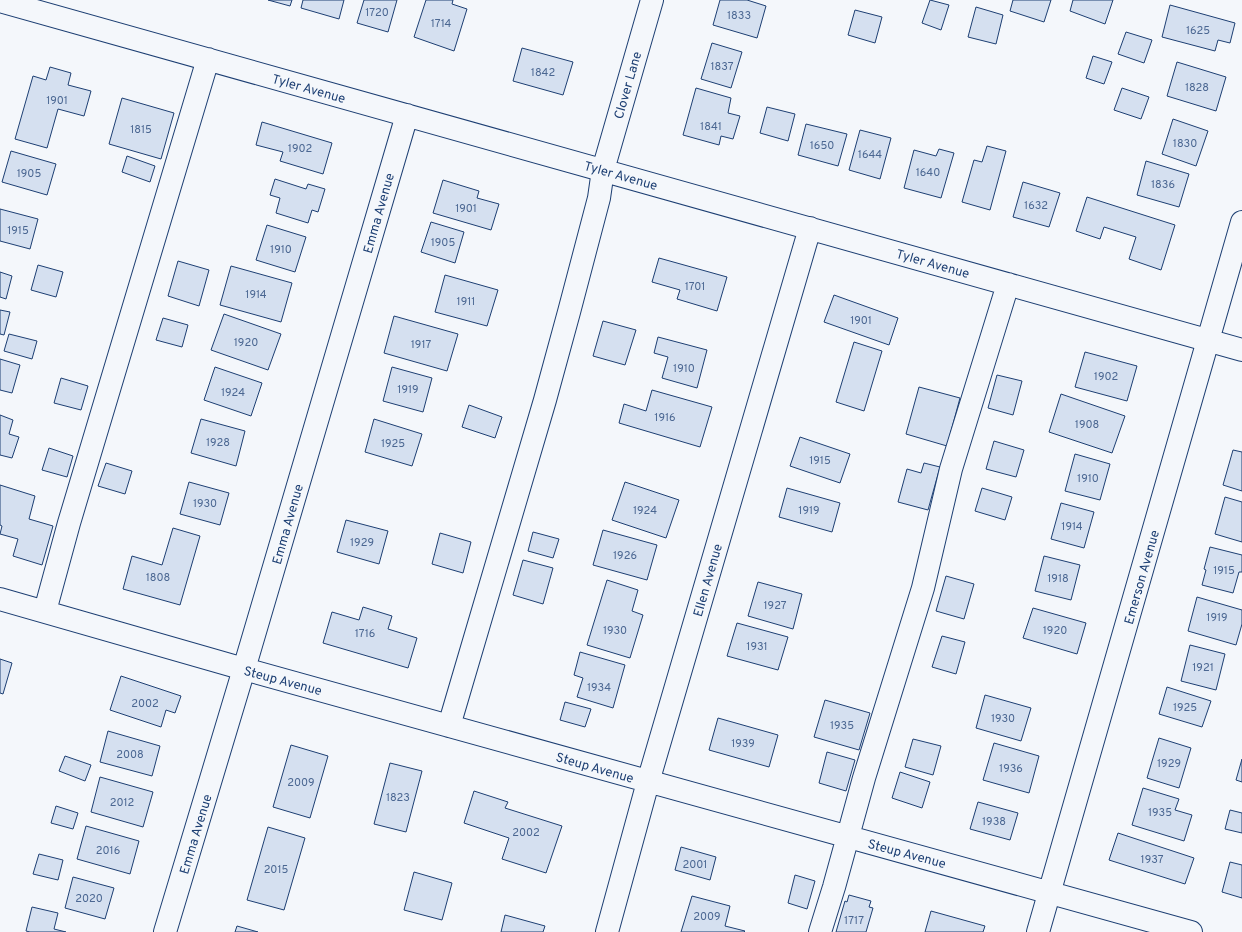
<svg xmlns="http://www.w3.org/2000/svg" width="1242" height="932" viewBox="0 0 1242 932" font-family="Overpass,sans-serif">
	<style>
		.building { fill: #d5e0f0; stroke: #1d3f73 }
		.lines { fill: none; stroke-linecap: round; stroke-linejoin: round }
		.minor-casing { stroke: #1d3f73; stroke-width: 24 }
		.minor { stroke: #f4f7fb; stroke-width: 22 }
		.labels { text-anchor: middle; stroke-width: 3; stroke-linejoin: round; paint-order: stroke }
		.number-label { font-size: 11px; fill: #4b6792 }
		.street-label { font-size: 13px; fill: #1d3f73; stroke: #f4f7fb }
	</style>
	<rect width="100%" height="100%" fill="#f4f7fb"/>
	<path class="building" d="M268,0H292L290,6Z
		M303,0H344L339,19L301,8Z
		M364,0H397L388,32L357,23Z
		M426,0H453L452,4L467,9L454,51L414,37Z
		M720,0H747L766,6L757,38L713,25Z
		M930,0L949,5L941,30L922,23Z
		M1013,0H1051L1044,22L1010,11Z
		M1073,0H1113L1105,24L1070,11Z
		M1170,5L1235,23L1230,43L1218,40L1215,51L1162,37Z
		M976,7L1003,15L996,44L968,37Z
		M855,10L882,17L875,43L848,35Z
		M1126,32L1152,40L1144,63L1118,54Z
		M712,43L742,52L731,88L701,79Z
		M522,48L573,62L563,95L513,81Z
		M1093,56L1112,62L1104,84L1086,78Z
		M1177,62L1226,77L1216,111L1167,96Z
		M50,67L71,73L68,85L91,91L84,116L58,109L47,148L15,139L33,76L46,80Z
		M696,88L731,98L728,113L740,116L733,139L721,136L719,145L683,135Z
		M1122,88L1149,97L1141,119L1114,110Z
		M122,98L174,113L161,159L109,144Z
		M767,107L795,114L788,141L760,133Z
		M1173,119L1208,131L1196,166L1162,154Z
		M262,122L332,143L323,174L280,161L283,152L256,145Z
		M806,124L847,134L838,166L798,155Z
		M860,130L891,138L880,179L849,170Z
		M987,146L1006,151L990,210L962,202L974,160L982,162Z
		M939,149L954,153L941,198L904,188L914,150L936,156Z
		M11,151L56,164L47,195L2,182Z
		M127,156L155,166L150,182L122,172Z
		M1146,161L1189,174L1179,207L1137,195Z
		M275,179L306,189L308,184L325,189L318,212L312,210L308,223L276,213L280,198L270,195Z
		M443,180L479,191L477,198L499,204L491,230L433,213Z
		M1023,182L1060,193L1049,227L1013,217Z
		M1087,197L1175,225L1161,270L1129,259L1136,237L1104,227L1100,239L1076,231Z
		M0,209L38,219L30,249L0,241Z
		M431,222L464,232L455,263L421,252Z
		M267,225L306,237L295,272L256,260Z
		M659,258L727,277L717,311L677,299L680,290L652,282Z
		M178,261L209,270L199,306L168,296Z
		M38,265L63,272L56,297L31,290Z
		M231,266L292,283L281,322L220,305Z
		M0,272L12,276L6,299L0,297Z
		M445,275L498,290L487,326L435,312Z
		M834,295L898,318L889,345L824,322Z
		M0,310L10,312L4,335L0,334Z
		M224,314L281,334L268,370L211,350Z
		M394,316L458,334L447,371L384,353Z
		M163,318L188,325L182,347L156,340Z
		M603,321L636,330L625,365L593,356Z
		M9,334L37,341L32,359L4,351Z
		M658,337L707,350L697,388L662,378L668,357L654,353Z
		M854,342L882,351L864,411L836,402Z
		M1085,352L1137,366L1127,401L1075,387Z
		M0,359L20,365L12,393L0,390Z
		M215,367L262,383L251,416L204,400Z
		M392,367L432,378L423,412L383,401Z
		M997,375L1022,381L1013,415L988,408Z
		M61,378L88,386L81,410L54,403Z
		M919,387L960,398L947,446L906,434Z
		M652,390L712,407L700,447L619,423L624,404L646,411Z
		M1061,394L1125,416L1112,453L1049,432Z
		M469,405L502,417L495,438L462,427Z
		M0,415L13,420L9,434L19,437L12,458L0,455Z
		M201,419L245,431L236,466L191,453Z
		M374,419L422,434L412,466L365,452Z
		M800,437L850,454L840,483L790,466Z
		M994,441L1024,450L1016,477L986,469Z
		M49,448L73,456L67,477L42,470Z
		M1233,450L1242,452V491L1223,485Z
		M1075,454L1110,464L1100,500L1065,491Z
		M106,463L132,471L125,494L98,486Z
		M924,463L940,467L928,510L898,502L907,469L921,473Z
		M189,482L229,493L220,525L180,514Z
		M625,482L679,500L666,538L612,520Z
		M0,485L35,496L29,519L53,526L42,565L13,556L18,539L0,534L2,526L0,525Z
		M787,488L840,503L832,532L779,517Z
		M982,488L1012,497L1005,520L975,511Z
		M1225,497L1242,502V542L1215,534Z
		M1061,503L1094,512L1084,548L1051,539Z
		M346,520L388,531L379,564L337,552Z
		M173,528L200,536L180,605L123,589L132,556L162,565Z
		M603,530L657,545L647,580L593,565Z
		M533,532L559,539L553,558L528,551Z
		M440,533L471,542L463,573L432,564Z
		M1210,547L1242,555V572H1239L1233,593L1202,585L1206,570L1204,569Z
		M1044,556L1080,565L1071,600L1035,591Z
		M523,560L553,568L543,604L513,595Z
		M946,576L974,584L964,619L936,611Z
		M607,580L638,590L632,611L643,615L630,658L587,645Z
		M758,582L802,594L793,629L748,616Z
		M1197,597L1242,610V624L1236,645L1188,631Z
		M363,607L392,616L388,629L417,638L408,668L323,643L332,612L359,620Z
		M1033,608L1086,623L1077,654L1023,638Z
		M737,623L788,637L778,670L727,656Z
		M942,636L965,642L956,674L932,667Z
		M1190,645L1225,654L1216,690L1181,681Z
		M580,652L625,665L613,708L577,697L583,678L574,675Z
		M0,659L12,663L3,694L0,693Z
		M121,676L181,696L175,713L166,710L161,727L110,710Z
		M1167,687L1211,701L1202,727L1159,714Z
		M985,695L1031,708L1021,741L976,728Z
		M825,700L870,713L859,750L814,737Z
		M565,702L591,709L585,727L560,720Z
		M718,718L778,735L769,767L709,750Z
		M108,731L160,746L152,776L100,762Z
		M1159,738L1191,748L1179,788L1147,778Z
		M913,739L941,746L933,775L905,767Z
		M994,743L1039,756L1029,793L983,780Z
		M291,745L328,756L310,818L273,807Z
		M827,752L855,760L846,791L819,783Z
		M65,756L91,765L85,781L59,771Z
		M1242,759V782L1236,780Z
		M390,763L422,771L406,832L374,824Z
		M900,772L930,782L922,808L892,798Z
		M100,777L153,792L143,827L91,812Z
		M1143,788L1179,799L1175,810L1192,815L1184,841L1132,825Z
		M474,791L508,802L505,808L562,826L546,873L502,859L509,838L464,823Z
		M978,802L1018,813L1010,840L970,829Z
		M56,806L78,813L73,829L51,823Z
		M1230,810L1242,813V833L1225,829Z
		M86,826L139,841L130,874L77,859Z
		M268,827L305,838L284,910L247,900Z
		M1118,833L1194,858L1185,884L1109,860Z
		M681,847L716,857L710,880L675,870Z
		M39,854L63,860L58,880L33,874Z
		M1230,862L1242,865V898L1222,892Z
		M414,872L452,883L442,920L404,910Z
		M795,875L815,881L807,909L788,903Z
		M73,877L114,888L105,919L65,908Z
		M849,895L871,901L869,907L873,908L866,932H836L845,901L847,902Z
		M692,896L730,906L725,926L745,931L744,932H681Z
		M32,907L58,913L54,929L66,932H30L26,931Z
		M931,911L985,926L983,932H925Z
		M505,915L545,926L543,932H501Z
		M237,926L258,932H235Z"/>
	<g class="lines">
		<defs>
			<path id="minor" d="M0,1L1242,350
				M0,599L244,669L1191,932
				M45,611L69,523L208,59
				M449,726L545,400L569,312L599,198L603,170L652,0
				M165,932L244,669L407,115
				M607,932L648,782L810,228
				M820,932L834,887L864,778L923,588L951,469L1008,284
				M1038,932L1242,222"/>
		</defs>
		<use href="#minor" class="minor-casing"/>
		<use href="#minor" class="minor"/>
	</g>
	<g class="labels">
		<g class="number-label">
			<text x="377" y="16">1720</text>
			<text x="739" y="19">1833</text>
			<text x="441" y="27">1714</text>
			<text x="1198" y="34">1625</text>
			<text x="722" y="70">1837</text>
			<text x="543" y="76">1842</text>
			<text x="1197" y="91">1828</text>
			<text x="57" y="104">1901</text>
			<text x="711" y="130">1841</text>
			<text x="141" y="133">1815</text>
			<text x="1185" y="147">1830</text>
			<text x="822" y="149">1650</text>
			<text x="300" y="152">1902</text>
			<text x="870" y="158">1644</text>
			<text x="928" y="176">1640</text>
			<text x="29" y="177">1905</text>
			<text x="1163" y="188">1836</text>
			<text x="1036" y="209">1632</text>
			<text x="466" y="212">1901</text>
			<text x="18" y="234">1915</text>
			<text x="443" y="246">1905</text>
			<text x="281" y="253">1910</text>
			<text x="695" y="290">1701</text>
			<text x="256" y="298">1914</text>
			<text x="466" y="305">1911</text>
			<text x="861" y="324">1901</text>
			<text x="246" y="346">1920</text>
			<text x="421" y="348">1917</text>
			<text x="684" y="372">1910</text>
			<text x="1106" y="380">1902</text>
			<text x="408" y="393">1919</text>
			<text x="233" y="396">1924</text>
			<text x="665" y="421">1916</text>
			<text x="1087" y="428">1908</text>
			<text x="218" y="446">1928</text>
			<text x="393" y="447">1925</text>
			<text x="820" y="464">1915</text>
			<text x="1088" y="482">1910</text>
			<text x="205" y="507">1930</text>
			<text x="645" y="514">1924</text>
			<text x="809" y="514">1919</text>
			<text x="1072" y="530">1914</text>
			<text x="362" y="546">1929</text>
			<text x="625" y="559">1926</text>
			<text x="1224" y="574">1915</text>
			<text x="158" y="581">1808</text>
			<text x="1058" y="582">1918</text>
			<text x="775" y="609">1927</text>
			<text x="1217" y="621">1919</text>
			<text x="615" y="634">1930</text>
			<text x="1055" y="634">1920</text>
			<text x="365" y="637">1716</text>
			<text x="757" y="650">1931</text>
			<text x="1203" y="671">1921</text>
			<text x="599" y="691">1934</text>
			<text x="145" y="707">2002</text>
			<text x="1185" y="711">1925</text>
			<text x="1003" y="722">1930</text>
			<text x="842" y="729">1935</text>
			<text x="743" y="747">1939</text>
			<text x="130" y="758">2008</text>
			<text x="1169" y="767">1929</text>
			<text x="1011" y="772">1936</text>
			<text x="301" y="786">2009</text>
			<text x="398" y="801">1823</text>
			<text x="122" y="806">2012</text>
			<text x="1160" y="816">1935</text>
			<text x="994" y="825">1938</text>
			<text x="526" y="836">2002</text>
			<text x="108" y="854">2016</text>
			<text x="1152" y="863">1937</text>
			<text x="695" y="868">2001</text>
			<text x="276" y="873">2015</text>
			<text x="89" y="902">2020</text>
			<text x="707" y="920">2009</text>
			<text x="854" y="924">1717</text>
		</g>
		<g class="street-label">
			<text transform="translate(627 85) rotate(-74)" y="5">Clover Lane</text>
			<text transform="translate(309 88) rotate(16)" y="5">Tyler Avenue</text>
			<text transform="translate(621 175) rotate(16)" y="5">Tyler Avenue</text>
			<text transform="translate(378 213) rotate(-74)" y="5">Emma Avenue</text>
			<text transform="translate(933 263) rotate(16)" y="5">Tyler Avenue</text>
			<text transform="translate(287 524) rotate(-74)" y="5">Emma Avenue</text>
			<text transform="translate(1141 577) rotate(-74)" y="5">Emerson Avenue</text>
			<text transform="translate(707 580) rotate(-74)" y="5">Ellen Avenue</text>
			<text transform="translate(283 680) rotate(15)" y="5">Steup Avenue</text>
			<text transform="translate(595 767) rotate(16)" y="5">Steup Avenue</text>
			<text transform="translate(195 834) rotate(-73)" y="5">Emma Avenue</text>
			<text transform="translate(907 853) rotate(15)" y="5">Steup Avenue</text>
		</g>
	</g>
</svg>
